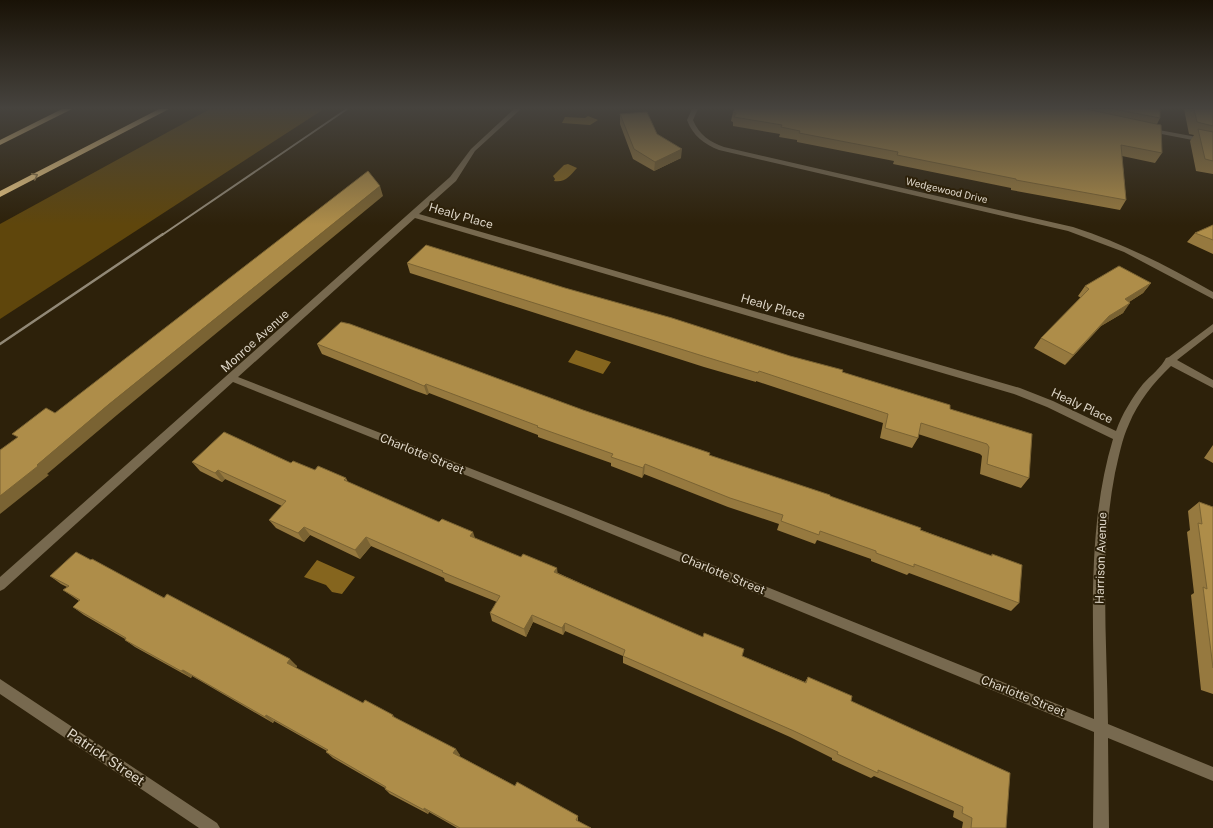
<svg xmlns="http://www.w3.org/2000/svg" width="1213" height="828" viewBox="0 0 1213 828" font-family="'Public Sans',sans-serif">
	<style>
		.green { fill: #5f460c }
		.water { fill: #85651e }
		.lines { fill: none; stroke-linecap: round; stroke-linejoin: round }
		.minor { fill: #77694f; fill-rule: evenodd }
		.highway { fill: #eecb86; fill-rule: evenodd }
		.rail-far1 { stroke: #918876; stroke-width: 2 }
		.rail { stroke: #918876; stroke-width: 2.5 }
		.wall { fill: #96793f }
		.shaded-wall { fill: #7a6333 }
		.building { fill: #ae8d49; stroke: #7a6333 }
		.oneway { stroke: #8e7648 }
		.labels { text-anchor: middle; stroke-width: 4; stroke-linejoin: round; paint-order: stroke }
		.far-street-label { font-size: 10px; fill: #ded6c8; stroke: #2d210a }
		.street-label { font-size: 12px; fill: #ded6c8; stroke: #2d210a }
		.near-street-label { font-size: 14px; fill: #ded6c8; stroke: #2d210a }
	</style>
	<rect width="100%" height="100%" fill="#2d210a"/>
	<path class="green" d="M210,109H324L0,319V224Z"/>
	<path class="water" d="M588,116L598,120L590,125L562,123L565,117L585,118Z
		M568,164L577,168C570,176 565,183 554,181L555,179L553,176L564,165Z
		M576,350L611,362L603,374L568,362Z
		M317,560L355,577L342,594L332,592L326,585L304,577Z"/>
	<g class="lines">
		<path class="minor" d="M514,109H521L475,151L456,181L419,214L1020,388L1053,401L1116,431C1122,414 1132,398 1143,384C1150,376 1162,367 1166,358L1169,357L1213,324V332L1177,360L1213,380V388L1171,366C1154,382 1138,402 1129,424C1122,439 1119,456 1115,473C1099,555 1107,641 1108,724L1213,767V781L1108,738L1109,828H1093L1094,732L568,516L233,382L4,589L0,591V577L450,177L471,149ZM415,218L1014,394L1047,407L1113,439C1086,529 1094,625 1094,719L576,510L238,377Z
			M692,109H698L693,120C699,135 710,142 724,147L1073,227C1122,243 1168,266 1213,292V299L1124,252L1068,231L719,150C704,144 693,136 687,120Z
			M1148,128L1213,140V144L1146,131L1145,130Z
			M0,679L217,823L220,828H199L0,694Z"/>
		<path class="highway" d="M62,109H72L0,145V140Z
			M159,109H169L0,197V191Z"/>
		<path class="rail-far1" d="M162,235L347,109"/>
		<path class="rail" d="M0,344L163,234"/>
	</g>
	<path class="wall" d="M735,109H1160V118L1157,124L1162,153L1155,163L1122,156L1126,200L1120,210L1011,190V188L893,164L894,161L797,142V140L779,137L780,134L733,126V122L731,121L733,112Z
		M1184,109H1213V174L1196,171L1190,141L1194,135L1189,134Z
		M620,114L657,134L681,158L654,171L633,159L620,124Z
		M1213,225V254L1187,242L1195,233Z
		M407,263L565,288L842,372L950,409L1029,478L1021,488L980,474L982,456L980,454L918,434V438L912,448L880,438L883,423L756,381V382L704,367L410,273Z
		M1151,283L1143,293L1129,302L1123,313L1101,326L1065,365L1034,348L1041,338L1081,298L1078,296L1085,286Z
		M317,344L710,456L830,496L991,556L992,554L1019,603L1011,611L909,573L907,575L871,561V559L817,540L815,544L777,530L779,524L728,507L644,474L642,478L611,466V463L538,437V435L429,393L427,395L413,390L322,354Z
		M1213,445V463L1204,458Z
		M192,462L291,463L315,470L346,478L348,482L475,539L558,573L742,656L805,682L808,677L851,701L1006,828H962L963,822L953,817L954,811L874,776L871,778L832,760V758L790,737L623,663V656L565,631L563,635L533,622L526,637L492,621L490,613L497,602L445,581L444,578L371,546L360,559L310,535L304,542L276,528L269,520L282,506L225,479L222,482L200,471Z
		M1199,502L1213,507V694L1201,690L1191,595L1194,593L1187,532L1190,530L1188,511Z
		M91,560L297,666L296,668L363,703L393,715L395,718L460,755L459,756L515,786L578,816V821L591,828H457L429,812L428,814L390,794L385,789V788L333,758L326,752L327,751L274,721L273,723L192,676L191,678L135,647L125,640V639L84,615L73,607L79,601L63,590L67,587L61,584L50,576Z"/>
	<path class="shaded-wall" d="M682,149L681,158L654,171L655,162Z
		M380,186L383,196L117,415L47,474L49,475L0,514V496L108,405Z
		M1151,283L1143,293L1118,309L1125,299Z
		M1130,303L1123,313L1101,326L1065,365L1073,355L1109,316Z
		M426,384L429,393L427,395L424,386Z
		M645,464L644,474L642,478L643,468Z
		M218,470L225,479L222,482L215,473Z
		M304,527L310,535L304,542L298,533Z
		M473,532L476,541L470,536Z
		M366,537L371,546L360,559L355,550Z
		M557,568L558,576L554,572Z
		M532,615L533,622L526,637L524,629Z
		M565,623V631L563,635L562,628Z
		M290,659L297,666L294,670L287,663Z
		M183,670L192,676L191,678L181,671Z
		M266,715L274,721L273,723L265,717Z
		M456,749L460,755L457,758L453,753Z
		M424,808L429,812L428,814L424,810Z"/>
	<path class="building" d="M735,109H1086L1161,125L1162,153L1121,145L1126,200L1016,180V179L897,155L898,152L799,133L800,131L781,127L782,125L734,117L736,113L733,112Z
		M1114,109H1160V118Z
		M1194,109H1213V126L1197,122Z
		M647,112L657,134L682,149L655,162L634,149L620,114Z
		M1198,129L1213,132V161L1205,159Z
		M368,171L380,186L108,405L37,465L38,466L0,496V450L18,437L12,434L46,408L55,413Z
		M1213,225V240L1195,233Z
		M426,245L565,288L672,318L790,356L843,370L842,372L950,405V409L1032,434L1029,478L987,464L989,447L987,444L921,423L918,438L885,428L888,414L759,371L758,373L706,357L407,263Z
		M1119,266L1151,283L1125,299L1130,303L1109,316L1073,355L1041,338L1089,289L1085,286Z
		M341,322L350,324L583,410L710,453L709,455L830,495V496L921,528L920,530L992,556V554L1022,565L1019,603L914,564V567L876,553V551L820,531L819,535L781,521L783,515L730,498L645,464L643,468L611,457L613,454L537,427L538,426L426,384L424,386L410,380L317,344Z
		M224,432L291,463L293,461L315,470L318,466L346,478L344,480L439,522L442,519L473,532L470,536L521,557L523,554L557,568L554,572L703,637L704,633L744,649L742,656L806,683L808,677L852,696L851,701L1010,773L1006,828H971L972,818L962,813L963,807L878,770V773L837,754L838,752L794,731L623,656L625,650L565,623L562,628L532,615L524,629L490,613L500,596L442,572L443,571L366,537L355,550L304,527L298,533L269,520L286,501L218,470L215,473L192,462Z
		M1199,502L1213,507V668L1203,587L1207,589L1198,523L1202,524Z
		M76,552L91,560L92,559L164,598L167,594L290,659L287,663L363,703L365,700L393,715L392,716L456,749L453,753L515,786L517,782L578,816L576,820L591,828H460L424,808V810L385,789L386,787L326,752L328,750L266,715L265,717L183,670L181,671L125,640L126,638L73,607L80,600L63,590L69,586L50,576Z"/>
	<defs><path id="oneway-chevron" d="M-2-3.5L2.5 0L-2 3.5" fill="none" stroke-width="1.6" stroke-linecap="round" stroke-linejoin="round"/></defs>
	<use class="oneway" href="#oneway-chevron" transform="translate(35 176) rotate(-27)"/>
	<linearGradient id="sky" x2="0" y2="1"><stop stop-color="#191206"/><stop offset="0.48" stop-color="#46433e"/><stop offset="1" stop-color="#46433e" stop-opacity="0"/></linearGradient>
	<rect width="1213" height="225" fill="url(#sky)"/>
	<g class="labels">
		<g class="far-street-label">
			<text transform="translate(947 190) rotate(13)" y="4">Wedgewood Drive</text>
		</g>
		<g class="street-label">
			<text transform="translate(461 216) rotate(16)" y="4">Healy Place</text>
			<text transform="translate(773 307) rotate(16)" y="4">Healy Place</text>
			<text transform="translate(255 341) rotate(-42)" y="4">Monroe Avenue</text>
			<text transform="translate(1082 406) rotate(25)" y="4">Healy Place</text>
			<text transform="translate(422 454) rotate(22)" y="4">Charlotte Street</text>
			<text transform="translate(1101 558) rotate(-88)" y="4">Harrison Avenue</text>
			<text transform="translate(723 574) rotate(22)" y="4">Charlotte Street</text>
			<text transform="translate(1023 696) rotate(22)" y="4">Charlotte Street</text>
		</g>
		<g class="near-street-label">
			<text transform="translate(106 757) rotate(34)" y="5">Patrick Street</text>
		</g>
	</g>
</svg>
